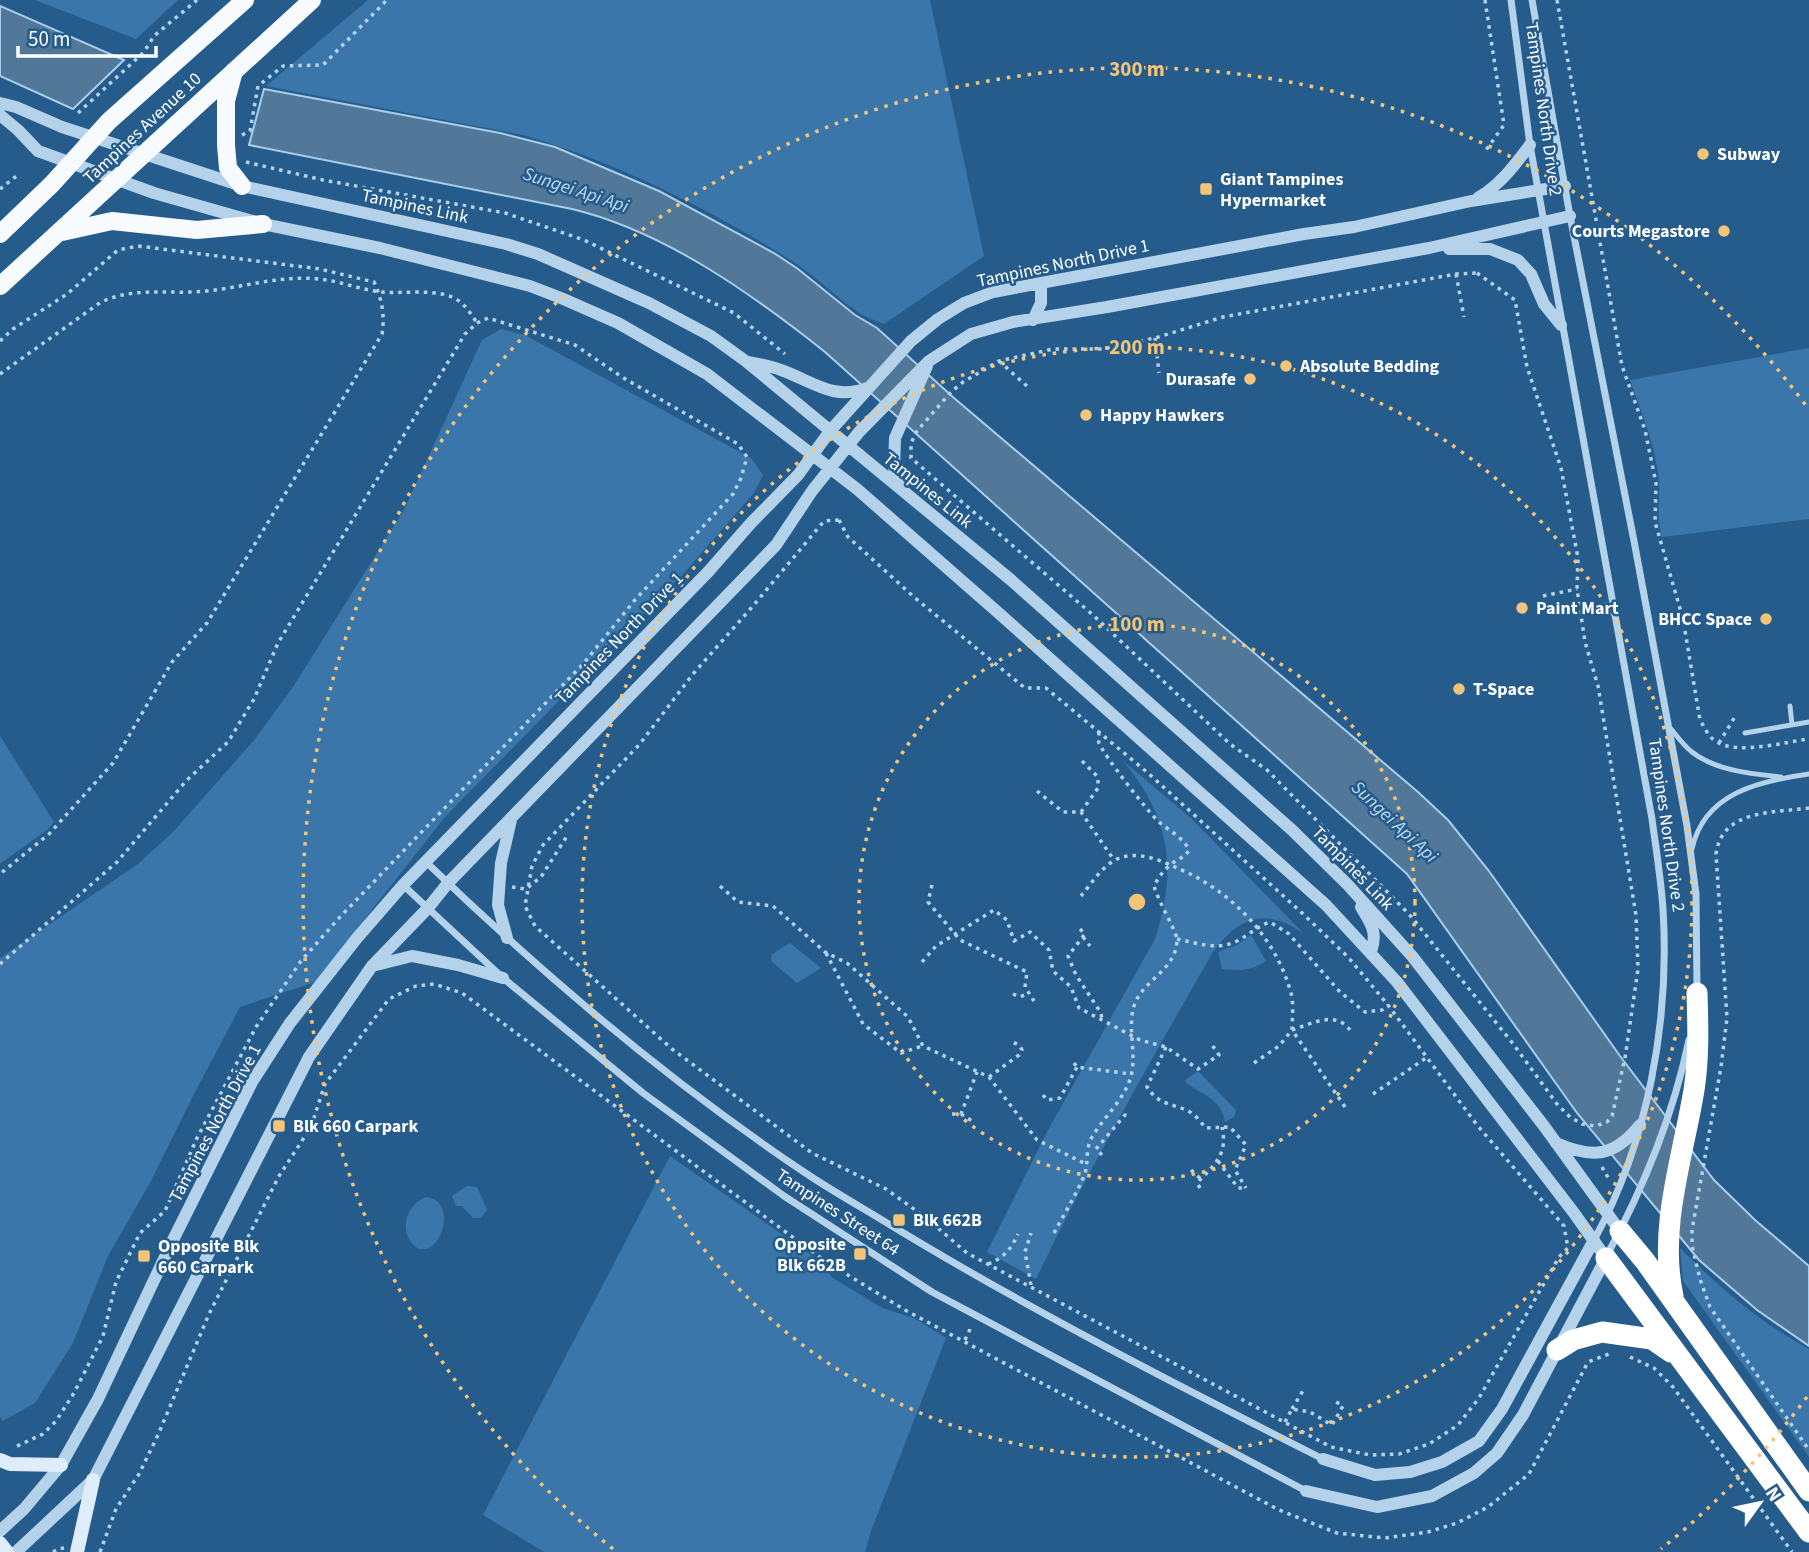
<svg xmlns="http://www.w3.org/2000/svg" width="1809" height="1552" viewBox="0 0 1809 1552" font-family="'Source Sans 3',sans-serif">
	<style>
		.green { fill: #3a76a9 }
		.water { fill: #527899; stroke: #a8ceeb; stroke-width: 2 }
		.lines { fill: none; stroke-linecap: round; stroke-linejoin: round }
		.path { stroke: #b4d2ea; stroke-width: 3.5; stroke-dasharray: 3.5 5; stroke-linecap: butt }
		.service { stroke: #b4d2ea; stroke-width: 5 }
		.minor { stroke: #b4d2ea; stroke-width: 7 }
		.tertiary { stroke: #b4d2ea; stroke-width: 12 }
		.secondary { stroke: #dfecf9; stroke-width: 14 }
		.primary { stroke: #f8fbfe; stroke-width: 18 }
		.motorway { stroke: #fff; stroke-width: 21 }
		.ring { fill: none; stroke: #f4c579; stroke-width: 3.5; stroke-dasharray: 3.5 7 }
		.poi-dot { fill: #f4c579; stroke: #255c8c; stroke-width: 2.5 }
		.labels { text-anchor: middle; stroke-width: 5; stroke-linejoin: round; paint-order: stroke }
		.street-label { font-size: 18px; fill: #fff; stroke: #255c8c }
		.poi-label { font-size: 18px; font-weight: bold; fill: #fff; stroke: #255c8c; text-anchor: start }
		.water-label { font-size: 19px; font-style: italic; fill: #c0dbf1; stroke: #255c8c }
		.centre { fill: #f4c579; stroke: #255c8c; stroke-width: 3.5 }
		.ring-label { font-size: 21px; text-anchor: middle; font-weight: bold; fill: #f4c579; stroke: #255c8c; stroke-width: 5; stroke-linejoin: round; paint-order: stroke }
	</style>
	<rect width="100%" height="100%" fill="#255c8c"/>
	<path class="green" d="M35,0H178L136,39Z
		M368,0H930L984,256L884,324C874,320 863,316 855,310C833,295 815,275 792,261C708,208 618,163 523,135L266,86Z
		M501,329L525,335L751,458L763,475L754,493L684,573L445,817L315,982L240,1007L194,1094L151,1181L108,1256L73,1343L35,1403L3,1421L0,1417V958L138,864L174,831L255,739L293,687L404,510L482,340Z
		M1809,348V519L1662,537C1656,519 1660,501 1659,482C1656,447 1642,413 1630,380Z
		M0,736L54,822L47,830L0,864Z
		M1122,760L1192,819L1303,933C1265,907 1239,917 1213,952C1151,1060 1090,1167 1036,1279L987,1252L1048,1130L1155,939C1178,870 1170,816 1122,760Z
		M1251,935L1266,961C1252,971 1238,971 1222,969L1218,952L1237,945Z
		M790,943L821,968L797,983L772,962L771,958L772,954Z
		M1198,1071L1236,1110L1234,1117L1225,1122C1222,1098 1199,1094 1184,1081Z
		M670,1156L810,1254L833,1278L882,1308L914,1318L946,1338L871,1531L865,1552H544L483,1515Z
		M467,1186L477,1187L487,1210L481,1218H473L462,1206H456L452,1196Z
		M426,1197C464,1201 434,1272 411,1242C399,1226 409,1203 426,1197Z
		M1680,1248C1719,1287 1760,1323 1809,1349V1457L1683,1281Z"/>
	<path class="water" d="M0,6L124,60L73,109L0,76Z
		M264,89L500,133L555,147L659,191L774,253L798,269L855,315L877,328L954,398L1418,792L1448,820L1489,871L1620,1056L1714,1180L1755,1220L1809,1266V1346L1757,1310L1699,1260L1577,1113L1407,874L825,352C752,294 664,231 572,209L249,145Z"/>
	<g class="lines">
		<path class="path" d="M1485,0L1504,125L1486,150
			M1557,0L1622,366L1645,430L1656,483L1655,522L1683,619L1700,720C1705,728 1708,737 1717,742C1738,755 1785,742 1809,739
			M78,113L144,52L154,36L197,0
			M242,135L250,131L258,86L283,66L323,65L387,0
			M246,162L323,180L505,213L584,240L734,313L785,354
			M0,189L19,174
			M1477,273L1515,300L1527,367L1561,468L1578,558L1577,589L1585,642L1598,686L1636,915L1638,969L1625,1058L1612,1116L1607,1122L1596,1126L1582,1124L1570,1117L1557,1104L1514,1045L1409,914L1267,770L1230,744L1093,615L911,458V443L917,431L951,392L963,382L999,361L1053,349H1104L1155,338L1223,317L1456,274Z
			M1456,274L1464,317
			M1155,338L1159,373
			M0,341L13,329L67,294L118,250L138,246L320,269L374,282C382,299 385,316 382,334L207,623L172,662L113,763L49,834L0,874
			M999,361L1028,387
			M0,374L101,302C136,286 171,295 207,291C244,287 282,275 319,279C340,281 361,290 382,292C404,294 436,288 456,299C465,304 471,314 477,323
			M839,520L848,537L915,598L1025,688H1046L1148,773L1301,912L1348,957L1388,1005L1477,1125L1564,1226L1568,1248L1559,1257L1479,1398L1458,1425L1429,1444L1399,1454L1370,1455L1331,1447L967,1253L925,1217L886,1189L812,1153L672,1049L535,926L525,906L532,866L543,845L639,745L693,674L753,606L824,521Z
			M1543,596L1577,589
			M1719,743L1736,715
			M1037,791L1063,812H1081L1114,860
			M1809,808C1773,813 1722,809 1716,854L1727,1018L1721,1067L1692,1230V1246L1700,1279L1710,1307L1809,1450
			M1081,812L1098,788V777L1081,760
			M932,885L928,902L960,940L1027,972L1025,987L1034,1001
			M720,886L738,902L773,906L825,952L847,963L908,1017L923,1046L989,1077L1037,1140L1086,1164
			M512,887L526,889L541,877L567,836
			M1081,896C1092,883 1105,861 1123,857C1140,852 1159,860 1175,867C1229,889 1275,935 1291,993C1294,1004 1292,1019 1292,1030L1279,1046L1254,1063
			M1080,929L1085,934L1068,956L1076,975L1101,1013L1102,1020
			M1083,937L1090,946
			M1177,939C1197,943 1218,951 1237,941C1249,935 1256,927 1270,922L1289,934L1340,992L1365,1012L1382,1010L1388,1005
			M826,953L863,1024L901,1053L922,1046
			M922,962L936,946L994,910L1007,920L1014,941L1030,932L1049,950L1053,971L1071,987L1079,1008L1140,1040L1166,1047L1198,1069L1219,1055L1210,1042
			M0,964L117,862L186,781L228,742L254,699L278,643L465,334L477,323L488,318L575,345L622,377L738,444L747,457L741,478L733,494L634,601L584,663L339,918L301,961L256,1027L197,1138L165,1211L140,1233L116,1282L103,1336L74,1393L56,1421L43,1434L15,1447
			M1013,994L1020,997L1029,993
			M1166,1047L1147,1087C1159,1106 1173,1103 1190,1112C1196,1115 1201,1123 1206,1128L1230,1127L1246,1145L1235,1170L1246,1188
			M1074,1063L1077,1067L1131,1074
			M989,1077L1019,1055L1022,1050L1020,1046L1011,1041
			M1373,1094L1426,1058
			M1043,1095L1047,1100L1060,1098L1077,1067
			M1345,1107L1292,1030C1314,1023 1337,1009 1352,1033
			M952,1114H961L977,1072
			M961,1114L972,1121
			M1102,1155L1096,1149L1125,1115L1129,1119
			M1218,1161L1238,1188H1246
			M1602,1167L1610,1181
			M1191,1170L1201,1179
			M1200,1188L1197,1183C1215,1164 1228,1155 1222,1127
			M1054,1233C1064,1214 1076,1195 1084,1176C1089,1164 1085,1151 1091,1139C1103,1117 1124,1101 1131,1076C1137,1053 1127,1028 1134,1006C1143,979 1176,971 1177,940C1177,932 1158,901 1154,886C1158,878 1163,871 1170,865C1177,859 1185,858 1189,850C1183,837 1169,831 1158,821C1148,812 1103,754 1099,743C1098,739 1099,736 1099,732
			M988,1264C1004,1258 1011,1249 1018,1234
			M1031,1285L1025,1252L1031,1233
			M965,1340L972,1325
			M1630,1357L1654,1368L1673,1387L1792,1552
			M1292,1409L1304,1389
			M1285,1422L1292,1409L1310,1412L1332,1425L1343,1406L1333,1400
			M53,1552L58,1549L64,1548
			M100,1552L116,1509L139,1474L158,1435L209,1314L279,1176L311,1127L325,1084L389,999L416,986L434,984L462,993L825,1261L905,1310L1279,1510L1337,1533L1385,1538L1428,1532L1457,1523L1488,1507L1529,1474L1588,1362L1609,1354"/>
		<path class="service" d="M1790,706L1792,725
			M1670,728C1677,736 1684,746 1692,752C1716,771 1753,774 1781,777
			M1745,733L1809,722
			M1692,849C1704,793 1759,781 1809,774"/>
		<path class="minor" d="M1511,0L1530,145L1652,819C1656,849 1661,879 1663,909C1670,1021 1648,1142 1594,1240
			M1532,0L1570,216L1634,541L1687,826L1696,894L1697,990
			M425,861C540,972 671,1083 804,1172C832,1191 863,1208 892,1226C1032,1311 1177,1385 1323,1459
			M403,885L503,978L643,1093L784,1196L932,1292L1306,1491
			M1606,1257C1643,1189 1673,1116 1689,1040"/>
		<path class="tertiary" d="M0,103L16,107L62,127L242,186L506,244L538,254L649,303L711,336L747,362L1011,580L1292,830L1348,885L1412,956L1544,1126L1620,1231
			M0,115L18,130L38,151L154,193L263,224L380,248L530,286L561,298L618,323L707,374L857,489L1002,616L1326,905L1397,982L1574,1213L1606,1258L1523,1415L1497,1453L1474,1473L1432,1496L1377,1507L1306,1491
			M1478,198C1501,184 1514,166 1530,145
			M1449,249H1490L1518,260L1531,274L1544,304L1561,325
			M1033,320L1041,303V284
			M748,362C759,364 771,366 781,370C812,381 833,401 867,388
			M902,490L894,468L895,438L927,366
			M1361,907C1371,924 1378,932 1371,952
			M507,938L498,905L501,863L511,820
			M372,966L412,956L458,965L503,978
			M1556,1143C1593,1159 1614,1157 1640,1125
			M1323,1459L1375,1475L1410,1472L1442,1462L1479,1441L1502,1409L1594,1240
			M0,1531L24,1509L61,1465L98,1399L172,1242L252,1082L290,1023L357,938L403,885L708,572L751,523L798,475L830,431L911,341L938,319L964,303L993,292L1304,234L1354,227L1471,201L1565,186
			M16,1552L93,1480L309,1057L372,966L428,908L448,883L776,545L812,491L859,432L929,361L971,334L1013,322L1107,307L1429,248L1570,216"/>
		<path class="secondary" d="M0,1460L10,1464L61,1465
			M0,1543L7,1552
			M77,1552L93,1480"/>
		<path class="primary" d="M234,71L226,101V145L228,168L242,186
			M62,232L112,221L197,230L263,224
			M0,234L52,184L109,121L245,0
			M0,286L312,0"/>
		<path class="motorway" d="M1620,1231L1645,1261L1809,1491
			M1606,1258L1809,1532
			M1673,1296C1658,1228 1683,1157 1694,1090C1699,1058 1698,1025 1697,993
			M1557,1350L1573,1340L1602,1332L1652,1339L1671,1352"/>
	</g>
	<g class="ring">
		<circle cx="1137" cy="902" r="278"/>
		<circle cx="1137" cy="902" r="555"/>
		<path d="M1807 1397A833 833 0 0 1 1661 1549M613 1549A833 833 0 1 1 1807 407"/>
	</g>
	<g class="poi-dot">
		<circle cx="1703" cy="154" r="7"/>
		<rect x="1199" y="182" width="14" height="14" rx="3.5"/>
		<circle cx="1724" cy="231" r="7"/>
		<circle cx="1286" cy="366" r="7"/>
		<circle cx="1250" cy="379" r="7"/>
		<circle cx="1086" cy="415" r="7"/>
		<circle cx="1522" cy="608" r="7"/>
		<circle cx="1766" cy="619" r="7"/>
		<circle cx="1459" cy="689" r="7"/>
		<rect x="272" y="1119" width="14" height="14" rx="3.5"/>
		<rect x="892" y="1213" width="14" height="14" rx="3.5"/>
		<rect x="853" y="1247" width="14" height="14" rx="3.5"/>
		<rect x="137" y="1249" width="14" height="14" rx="3.5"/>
	</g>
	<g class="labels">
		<g class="street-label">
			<text transform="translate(1544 109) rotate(82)" y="6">Tampines North Drive 2</text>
			<text transform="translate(142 128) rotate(-43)" y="6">Tampines Avenue 10</text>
			<text transform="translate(415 206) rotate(12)" y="6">Tampines Link</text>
			<text transform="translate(1063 263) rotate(-12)" y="6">Tampines North Drive 1</text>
			<text transform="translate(928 490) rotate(39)" y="6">Tampines Link</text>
			<text transform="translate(619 638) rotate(-46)" y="6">Tampines North Drive 1</text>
			<text transform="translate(1667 825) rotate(82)" y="6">Tampines North Drive 2</text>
			<text transform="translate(1353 868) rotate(46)" y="6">Tampines Link</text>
			<text transform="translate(215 1123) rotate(-62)" y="6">Tampines North Drive 1</text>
			<text transform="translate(838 1212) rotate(33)" y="6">Tampines Street 64</text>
		</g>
		<g class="poi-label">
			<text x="1717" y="160">Subway</text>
			<text x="1220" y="185">Giant Tampines<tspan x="1220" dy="21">Hypermarket</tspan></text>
			<text x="1710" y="237" text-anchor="end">Courts Megastore</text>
			<text x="1300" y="372">Absolute Bedding</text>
			<text x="1236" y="385" text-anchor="end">Durasafe</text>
			<text x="1100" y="421">Happy Hawkers</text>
			<text x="1536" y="614">Paint Mart</text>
			<text x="1752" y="625" text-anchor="end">BHCC Space</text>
			<text x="1473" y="695">T-Space</text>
			<text x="293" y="1132">Blk 660 Carpark</text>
			<text x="913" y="1226">Blk 662B</text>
			<text x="846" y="1250" text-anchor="end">Opposite<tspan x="846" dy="21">Blk 662B</tspan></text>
			<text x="158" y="1252">Opposite Blk<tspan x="158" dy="21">660 Carpark</tspan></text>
		</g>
		<g class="water-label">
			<text transform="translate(576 189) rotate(18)" y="7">Sungei Api Api</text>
			<text transform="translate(1395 821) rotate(43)" y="7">Sungei Api Api</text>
		</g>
	</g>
	<circle cx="1137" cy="902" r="10" class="centre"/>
	<g class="ring-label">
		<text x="1137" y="76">300 m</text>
		<text x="1137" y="354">200 m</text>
		<text x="1137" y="631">100 m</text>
	</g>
	<g transform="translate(1760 1503) rotate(57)" stroke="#255c8c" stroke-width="5" paint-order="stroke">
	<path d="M0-5L12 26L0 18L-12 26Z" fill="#ffffff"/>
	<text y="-10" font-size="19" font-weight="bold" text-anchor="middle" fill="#ffffff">N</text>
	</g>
	<path d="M18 46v10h138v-10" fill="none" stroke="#ffffff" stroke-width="3.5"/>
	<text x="28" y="46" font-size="21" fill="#ffffff" stroke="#255c8c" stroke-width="5" paint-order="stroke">50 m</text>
</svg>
